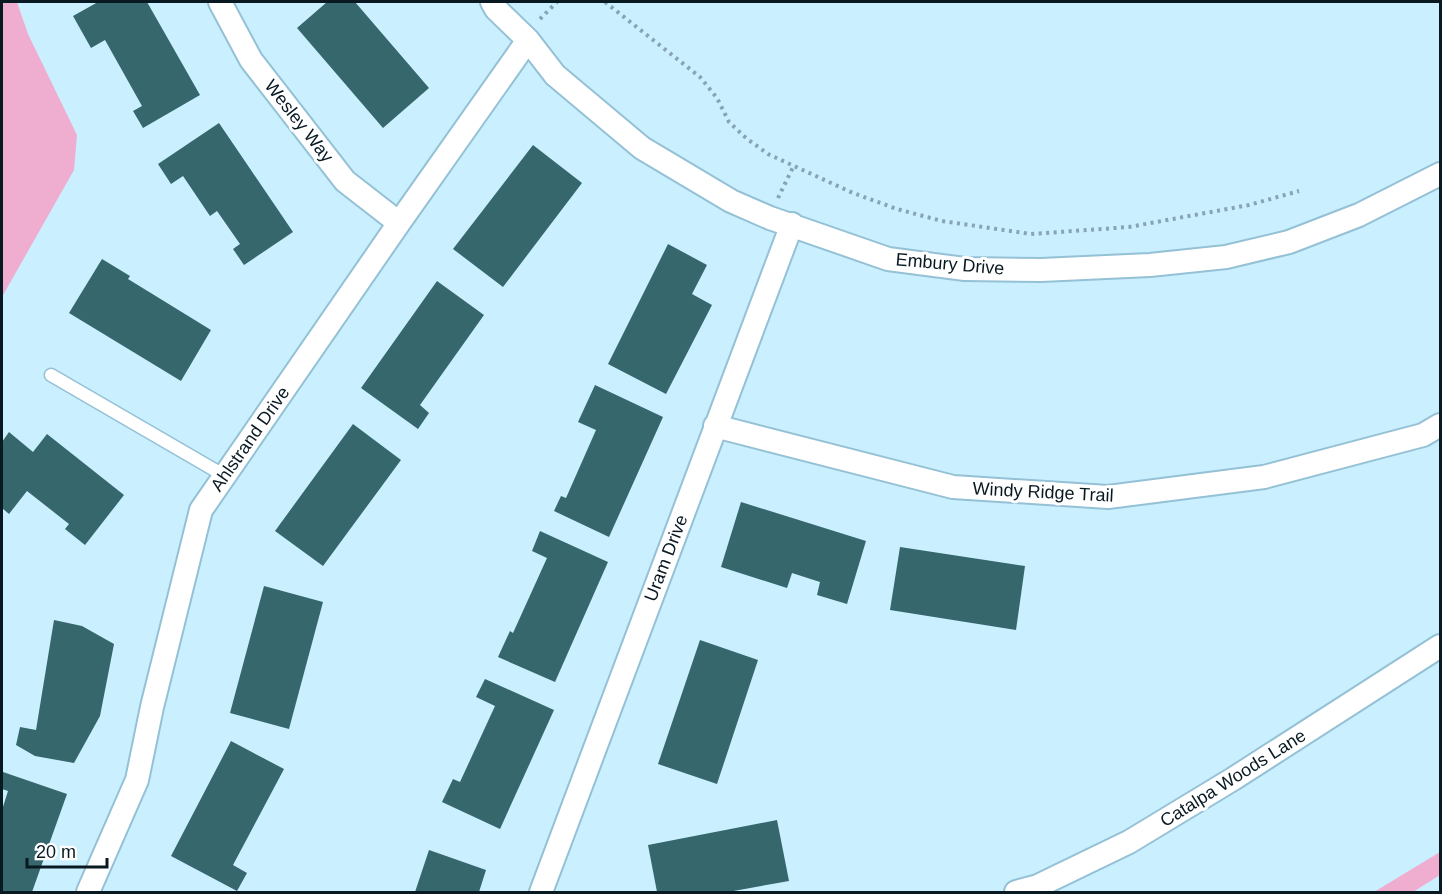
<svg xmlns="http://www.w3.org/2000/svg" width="1442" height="894" viewBox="0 0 1442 894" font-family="Arial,sans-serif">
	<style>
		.green { fill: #efaed0 }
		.building { fill: #35676d }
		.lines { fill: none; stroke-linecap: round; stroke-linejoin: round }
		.lane-casing { stroke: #94c1d5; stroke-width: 15 }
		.street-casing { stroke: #94c1d5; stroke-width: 26 }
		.path { stroke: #86a4b1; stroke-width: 4; stroke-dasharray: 3 4.5; stroke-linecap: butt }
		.lane { stroke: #fff; stroke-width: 12 }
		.street { stroke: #fff; stroke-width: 22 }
		.labels { text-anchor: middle; stroke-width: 6; stroke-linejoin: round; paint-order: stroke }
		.street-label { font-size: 18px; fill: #081921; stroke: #fff }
	</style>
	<rect width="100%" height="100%" fill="#caefff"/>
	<path class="green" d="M2,2H17L28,34L77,135L74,170L2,297Z
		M1440,852V875L1413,892H1374Z"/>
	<path class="building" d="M98,2H147L200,95L143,128L133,111L142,106L105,40L91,48L73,16Z
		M327,2H355L429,88L383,128L297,28Z
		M219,123L293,232L244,265L233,249L240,244L217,211L210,216L183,176L171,184L158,164Z
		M533,145L582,183L503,287L453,249Z
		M668,244L707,265L692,294L712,305L666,394L608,364Z
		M102,259L130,276L128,279L211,330L181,381L69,313Z
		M437,281L484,315L420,405L429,413L418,429L361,388Z
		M595,385L663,417L609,537L554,511L561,496L566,498L596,430L578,422Z
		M353,424L401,460L323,566L275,531Z
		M9,432L33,452L47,434L124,495L85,545L65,529L69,524L27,491L9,514L2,508V442Z
		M741,502L866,541L847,604L817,595L820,582L792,573L787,588L721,567Z
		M540,531L608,562L555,682L498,657L510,631L513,633L547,558L532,551Z
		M900,547L1025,566L1016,630L890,610Z
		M264,586L323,602L289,729L230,713Z
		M54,620L82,626L114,644L100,716L74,763L35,756L16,745L20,727L36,730Z
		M700,640L758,660L717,784L658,764Z
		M485,679L554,710L500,829L442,802L453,779L460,782L495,706L476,697Z
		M231,741L284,769L233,865L247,873L237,891L171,856Z
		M3,772L67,794L32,892H2V810L8,791L2,789Z
		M777,820L789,881L728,892H657L648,845Z
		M429,850L486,870L479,892H415Z"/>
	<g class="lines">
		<defs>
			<path id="lane" d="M51,375L225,476"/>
			<path id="street" d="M220,2L251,60L345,181L399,223
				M492,2L496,9L528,40L555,75L642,148L731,201L770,218L888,259L965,269L1041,270L1150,265L1226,257L1289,242L1359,215L1440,174
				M715,426L953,487L1108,497L1264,477L1423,435L1440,425
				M88,892L137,780L152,707L201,510L399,223L528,40
				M541,892L792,224
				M1016,892L1038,886L1129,842L1233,779L1440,646"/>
		</defs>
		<use href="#lane" class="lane-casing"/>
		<use href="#street" class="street-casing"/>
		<path class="path" d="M605,2L700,77L717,98L729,122L746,138L768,154L853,193L897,209L942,221L1031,234L1129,227L1249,205L1299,191
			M540,19L557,2
			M778,198L794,165"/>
		<use href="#lane" class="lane"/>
		<use href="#street" class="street"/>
	</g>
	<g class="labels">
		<g class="street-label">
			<text transform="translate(299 121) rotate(52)" y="6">Wesley Way</text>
			<text transform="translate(950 264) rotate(5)" y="6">Embury Drive</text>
			<text transform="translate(250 439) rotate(-55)" y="6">Ahlstrand Drive</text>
			<text transform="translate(1043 492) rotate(3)" y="6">Windy Ridge Trail</text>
			<text transform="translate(666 558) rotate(-69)" y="6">Uram Drive</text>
			<text transform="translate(1233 778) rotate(-32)" y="6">Catalpa Woods Lane</text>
		</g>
	</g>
	<rect width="1442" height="894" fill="none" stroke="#081921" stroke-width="6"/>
	<path d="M27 858v9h80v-9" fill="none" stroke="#081921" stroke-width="3"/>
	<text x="36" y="858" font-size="18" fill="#081921" stroke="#ffffff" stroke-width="4.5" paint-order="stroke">20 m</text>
</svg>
